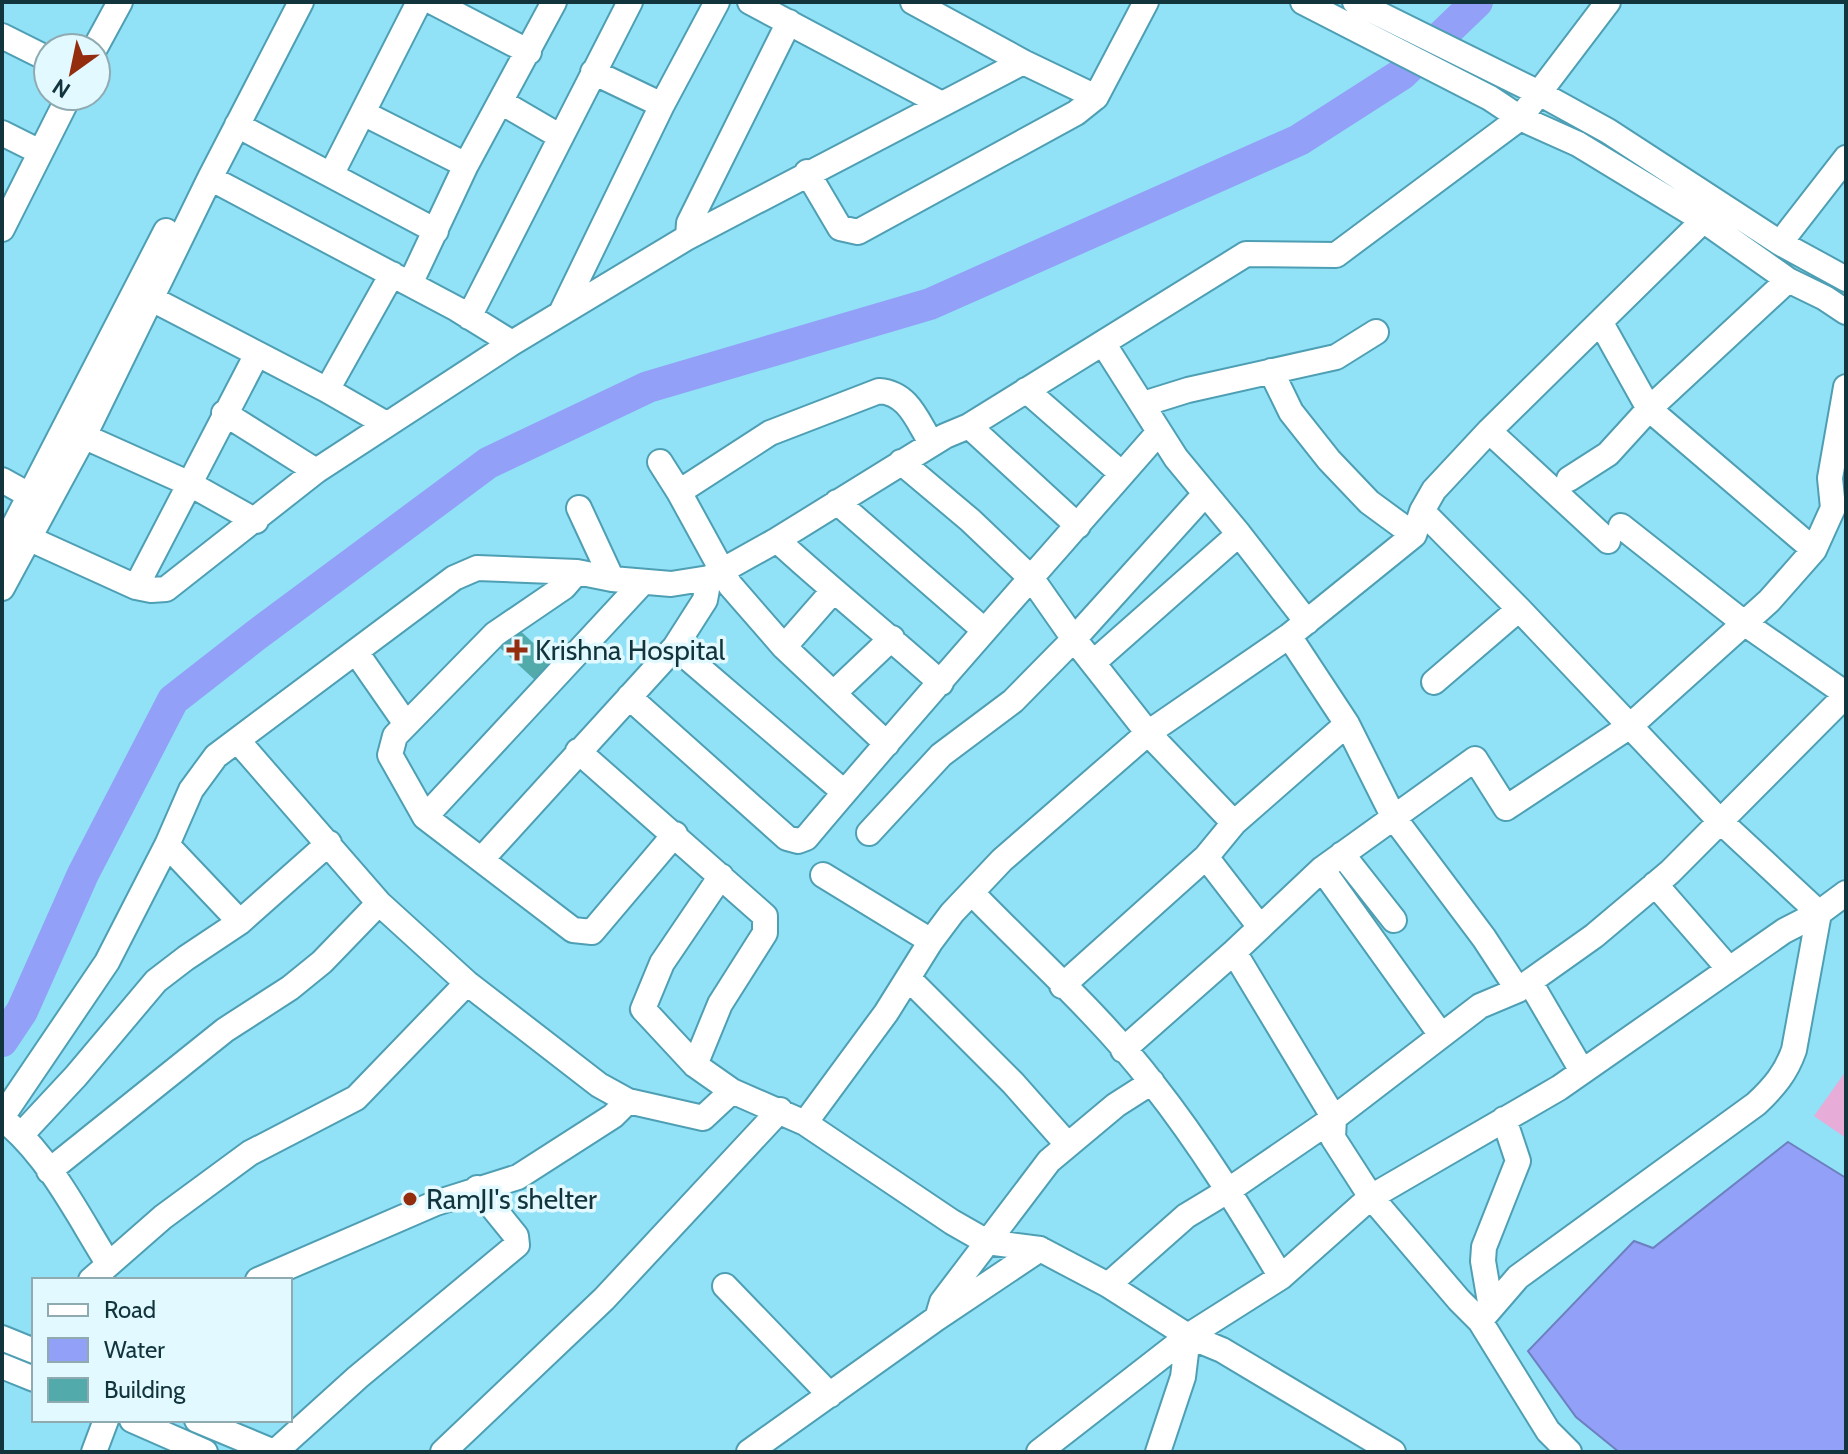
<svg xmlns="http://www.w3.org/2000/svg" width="1848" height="1454" viewBox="0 0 1848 1454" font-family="Cabin,sans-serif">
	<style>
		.green { fill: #e7acd8 }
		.water { fill: #92a0f7; stroke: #6c80bf; stroke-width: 2 }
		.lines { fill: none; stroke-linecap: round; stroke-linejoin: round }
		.river { stroke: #92a0f7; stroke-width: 32 }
		.building { fill: #52aaab }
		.minor-casing { stroke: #4e9fb3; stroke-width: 28 }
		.minor { stroke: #fff; stroke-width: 24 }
		.poi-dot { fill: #942d0d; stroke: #e2f9ff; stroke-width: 3 }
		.labels { text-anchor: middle; stroke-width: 7; stroke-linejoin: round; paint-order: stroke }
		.poi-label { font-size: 28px; fill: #12343d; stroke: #e2f9ff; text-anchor: start }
	</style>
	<rect width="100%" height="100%" fill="#91e1f7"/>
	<path class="green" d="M1846,1071V1138L1814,1116Z"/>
	<path class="water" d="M1788,1142L1846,1178V1452H1619L1576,1417L1528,1351L1634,1241L1653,1248Z"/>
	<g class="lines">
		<path class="river" d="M2,1041L22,1011L83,874L173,700L255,636L488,463L648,387L930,304L1299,140L1402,74L1477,2"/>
	</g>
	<path class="building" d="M516,627L554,662L536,681L498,646Z"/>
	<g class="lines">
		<defs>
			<path id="minor" d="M433,2L529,52
				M750,2L940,103
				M913,2L1023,62L1096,97
				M1303,2L1490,98L1520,118L1578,144L1703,220L1788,280L1825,298L1846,312
				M1355,2L1539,93L1608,131L1780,243L1846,279
				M2,36L48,59
				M95,48L120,2
				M593,72L662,105
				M501,102L561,137
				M363,113L466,165
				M237,125L436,231
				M2,133L40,152
				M807,172L840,228L858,232L1076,113L1096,97L1146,2
				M331,175L419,2
				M210,178L457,309L512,343
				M2,229L69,96
				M688,237L689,223L789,22
				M1780,243L1846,158
				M410,284L466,165L554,2
				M150,298L327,390L386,424
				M561,313L662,105L717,2
				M469,317L630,2
				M1601,323L1649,409L1814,550
				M1103,343L1176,458L1239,534L1307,622
				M1271,371L1291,412L1329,460L1369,502L1414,535
				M327,390L392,274
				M1026,390L1122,474
				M1143,404L1188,390L1336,357L1376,332
				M224,413L316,471
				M969,426L1078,526
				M1489,431L1608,541
				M83,436L190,484L256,521
				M660,462L679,492L730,585L784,647L887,744
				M901,462L970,520L1032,579L1074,639L1148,733L1234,823L1206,857L1062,986
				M1569,479L1608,454L1649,409L1788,280
				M2,480L29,495
				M679,492L770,433L879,391C909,393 917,421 932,444
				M837,502L984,630
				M579,508L612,579
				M1422,511L1519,609L1719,820L1819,913L1794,1050C1786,1073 1774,1087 1756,1104L1518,1277L1480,1321L1548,1431L1569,1452
				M1621,526L1744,623L1846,694
				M28,538L136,587L151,590L166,589L316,471L512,343L688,237L1023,62
				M777,540C830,589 887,634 941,683
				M2,549L166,231
				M577,572L564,587L495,634L395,736L390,755L425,817L573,930L592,932L675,834
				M136,587L257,354
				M2,588L82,440L210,178L301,2
				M1289,636L1347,724L1394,818L1484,938L1518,990
				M675,647L844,792
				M784,647L833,591
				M356,652L406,724
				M1094,662L1239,534
				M1434,682L1519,609
				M835,692L892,638
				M629,697L787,838L798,841L806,838C922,700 1041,567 1159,432
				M238,741L379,903L467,983L599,1085L628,1101L703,1118L732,1091
				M578,751L765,916V933L720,1004L695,1065
				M425,817L643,582
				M1234,823L1347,724
				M869,833L941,755L1013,701L1074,639L1205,494
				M167,845L240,922
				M1342,854L1394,920
				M1206,857L1260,927
				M481,860L675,647L705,600L709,578
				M1322,869L1441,1035
				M823,875L931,941
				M721,876L662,963L643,1009L695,1065L732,1091L805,1123L952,1222L987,1242L1040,1249L1108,1285L1188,1336L1222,1350L1393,1452
				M1655,884L1729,969
				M972,893C1032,955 1101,1016 1153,1084C1201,1145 1241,1210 1281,1277
				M1234,952L1334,1118L1333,1138L1371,1197L1459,1300L1480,1321
				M908,978L1013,1083L1067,1144
				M1530,982L1582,1071
				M1123,1050L1234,952L1322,869L1475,759L1506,808L1630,726L1769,601L1814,550L1833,508L1830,478L1846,387
				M2,1117L107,962L167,845L191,790L216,756L454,578L477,568L577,572L612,579L671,584L709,578L777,540L945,436L969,426L1246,254L1336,255L1520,118L1608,2
				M805,1123L886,1013L931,941L952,913L1002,860L1148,733L1289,636L1414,535L1422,511L1434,490L1489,431L1719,205
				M10,1125C52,1162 79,1217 108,1263
				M21,1135L76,1076L156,981L186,958L240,922L329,843
				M49,1171L225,1030L290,988L322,962L379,903
				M91,1280L163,1217L250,1153L356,1098L467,983
				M258,1280L436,1203L518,1177L613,1116L628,1101
				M1108,1285L1186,1216L1229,1190L1334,1118L1480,1006L1518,990L1594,936L1670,872L1846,695
				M725,1286L830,1395
				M1491,1308L1483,1261L1484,1247L1518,1161L1504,1119
				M939,1312L942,1302L1049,1161L1116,1105L1152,1082
				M2,1338L34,1351
				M2,1366L34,1379
				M132,1420L205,1452
				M197,1420L274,1452
				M94,1452L106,1420
				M275,1452L358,1377L517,1245L516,1236L477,1188
				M443,1452L604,1299L780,1110
				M749,1452L937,1318L1040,1249
				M1039,1452L1188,1336L1281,1277L1371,1197L1559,1088L1784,931L1819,913L1846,893
				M1158,1452L1183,1377L1188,1336"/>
		</defs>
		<use href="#minor" class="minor-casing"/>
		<use href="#minor" class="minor"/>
	</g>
	<g class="poi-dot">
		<path d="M513 638h8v8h8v8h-8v8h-8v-8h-8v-8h8z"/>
		<circle cx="410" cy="1199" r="8"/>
	</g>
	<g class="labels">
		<g class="poi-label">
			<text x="535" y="660">Krishna Hospital</text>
			<text x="426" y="1209">RamJI's shelter</text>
		</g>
	</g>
	<rect width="1848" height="1454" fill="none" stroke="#12343d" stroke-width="8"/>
	<rect x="32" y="1278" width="260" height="144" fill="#e2f9ff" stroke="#8faab1" stroke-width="2"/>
	<rect x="48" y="1304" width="40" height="12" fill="#ffffff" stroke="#8faab1" stroke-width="2"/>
	<text x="104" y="1318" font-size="24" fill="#12343d">Road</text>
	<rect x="48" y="1338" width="40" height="24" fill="#92a0f7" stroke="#8faab1" stroke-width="2"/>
	<text x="104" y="1358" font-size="24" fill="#12343d">Water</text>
	<rect x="48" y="1378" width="40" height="24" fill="#52aaab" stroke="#8faab1" stroke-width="2"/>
	<text x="104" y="1398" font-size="24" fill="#12343d">Building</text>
	<g transform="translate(72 72) rotate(213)"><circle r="38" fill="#e2f9ff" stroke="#8faab1" stroke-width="2"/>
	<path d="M0-6L14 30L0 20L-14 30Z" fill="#942d0d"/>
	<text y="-12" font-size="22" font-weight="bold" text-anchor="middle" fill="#12343d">N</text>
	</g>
</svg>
